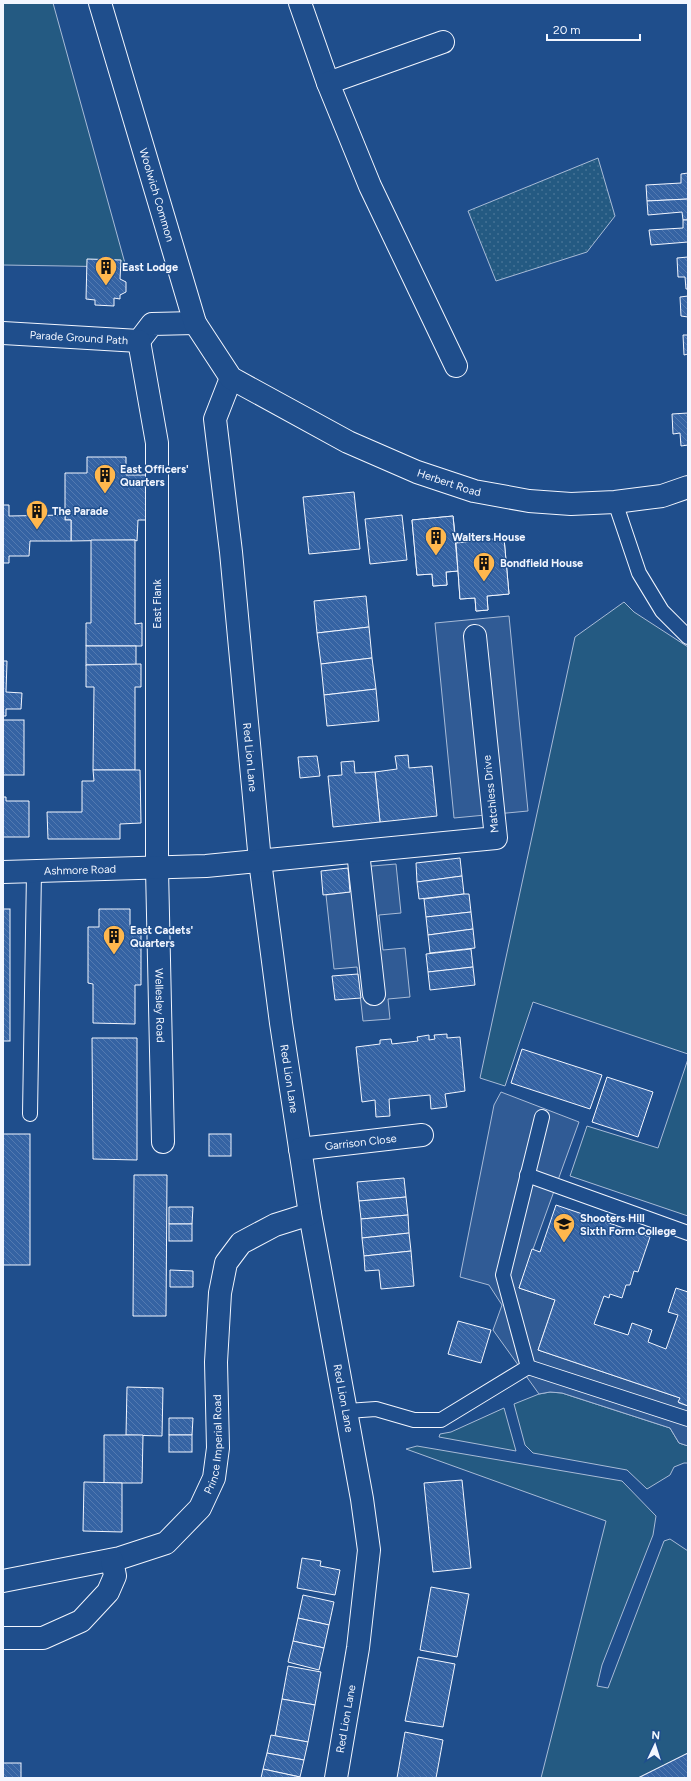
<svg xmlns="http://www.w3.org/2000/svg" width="691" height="1781" font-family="Figtree,sans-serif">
  <defs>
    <pattern id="park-dots" width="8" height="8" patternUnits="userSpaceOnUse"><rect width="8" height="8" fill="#245a82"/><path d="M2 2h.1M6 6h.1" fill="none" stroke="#447295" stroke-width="1.8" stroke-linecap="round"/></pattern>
    <pattern id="building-back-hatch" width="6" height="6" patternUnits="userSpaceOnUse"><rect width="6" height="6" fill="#3563a3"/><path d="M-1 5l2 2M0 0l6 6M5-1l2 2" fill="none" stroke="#537ab1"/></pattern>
  </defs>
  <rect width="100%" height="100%" fill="#1f4e8c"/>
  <g fill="#245a82" stroke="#a8bbd7">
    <polygon points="3,3 53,3 126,267 3,265"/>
    <polygon points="624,602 634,612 688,647 688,1054 533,1002 505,1086 480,1078 575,637"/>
    <polygon points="688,1059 688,1216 570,1176 587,1126 658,1148"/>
    <polygon points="550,1392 562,1393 670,1428 679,1443 688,1446 688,1463 684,1463 674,1467 670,1475 647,1489 627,1470 533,1453 525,1445 514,1404 539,1394"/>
    <polygon points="504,1408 516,1451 439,1437 440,1434 451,1432"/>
    <polygon points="417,1446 622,1481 656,1516 653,1535 602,1665 597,1686 608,1688 664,1541 670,1539 688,1551 688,1753 638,1778 541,1778 606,1521 406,1449"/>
  </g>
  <polygon fill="url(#park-dots)" stroke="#a8bbd7" points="598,158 615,216 587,252 496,281 468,211"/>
  <g fill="#305b95" stroke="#a8bbd7">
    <polygon points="509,616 528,811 454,818 435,623"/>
    <polygon points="396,864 401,913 379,915 383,950 405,948 410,997 388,999 390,1019 363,1021 357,967 334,969 326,895 350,892 348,868"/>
    <polygon points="501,1092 579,1122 519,1288 555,1300 538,1350 680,1398 679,1403 688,1406 688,1446 679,1443 670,1428 562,1393 550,1392 539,1394 493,1330 502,1305 489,1285 460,1277 494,1105"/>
  </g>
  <g fill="url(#building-back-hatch)" stroke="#f2f6ff">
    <polygon points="688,173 688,199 647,201 646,185 681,183 681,174"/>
    <polygon points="688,199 688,220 683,220 682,212 648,215 647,201"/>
    <polygon points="683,220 688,220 688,242 651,245 649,230 683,228"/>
    <polygon points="688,257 688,289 686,289 685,277 678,277 677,258"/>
    <polygon points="87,259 121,260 120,279 126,282 126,292 120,295 120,299 114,298 114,306 95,305 95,300 86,299"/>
    <polygon points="688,296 688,317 681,316 680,297"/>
    <polygon points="683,335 688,335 688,354 684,355"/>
    <polygon points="688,413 688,445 681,446 680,433 673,434 672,414"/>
    <polygon points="87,457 126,457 126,475 146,475 146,520 138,520 137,541 135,540 71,541 71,520 65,520 65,473 87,473"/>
    <polygon points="354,492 360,549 309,554 303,497"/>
    <polygon points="3,505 9,505 9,516 65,515 65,520 71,520 71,541 30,541 29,556 9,556 9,563 3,563"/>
    <polygon points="402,515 407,560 370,564 365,519"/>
    <polygon points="453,516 456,543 504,538 509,594 487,596 488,610 476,611 475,598 460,599 458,571 446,572 447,585 433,586 432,574 417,575 412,520"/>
    <polygon points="453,516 458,571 446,572 447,585 433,586 432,574 417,575 412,520"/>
    <polygon points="504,538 509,594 487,596 488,610 476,611 475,598 460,599 456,543"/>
    <polygon points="91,540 135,540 135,624 142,623 142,646 86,646 86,623 91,623"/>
    <polygon points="366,596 369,627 317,633 314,601"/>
    <polygon points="369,627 372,658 321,664 317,633"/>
    <rect x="86" y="646" width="50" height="19"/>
    <polygon points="372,658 376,689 324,695 321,664"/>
    <polygon points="3,661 7,661 6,692 22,693 21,709 6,709 6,716 3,716"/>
    <polygon points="141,664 141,687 135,687 135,770 93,770 94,687 86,687 86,665"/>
    <polygon points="376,689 379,721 327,726 324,695"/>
    <rect x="3" y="720" width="21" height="55"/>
    <polygon points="408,755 409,768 432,766 437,816 380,822 375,772 397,769 395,756"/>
    <polygon points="317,756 320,776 300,778 298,757"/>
    <polygon points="354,761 355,773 375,772 380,822 333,827 328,776 342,775 341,762"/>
    <polygon points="93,770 140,770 141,823 120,824 120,839 48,839 47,812 82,812 82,781 94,781"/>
    <polygon points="3,797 6,797 6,801 29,801 29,837 3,837"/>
    <polygon points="460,858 462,876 417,882 416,863"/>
    <polygon points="348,868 350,892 323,895 321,871"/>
    <polygon points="462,876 464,894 419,899 417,882"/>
    <polygon points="464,894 469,894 471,912 426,917 424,899"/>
    <rect x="3" y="909" width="7" height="132"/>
    <polygon points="99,909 130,909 130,929 141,929 141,985 135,985 135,1024 93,1023 93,984 88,983 88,927 99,927"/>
    <polygon points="471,912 473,929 428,935 426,917"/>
    <polygon points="473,929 475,948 430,953 428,935"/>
    <polygon points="471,949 473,967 428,972 426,954"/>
    <polygon points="473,967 475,985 430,990 428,972"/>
    <polygon points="358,974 361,998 335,1000 332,976"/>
    <polygon points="447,1034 447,1038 460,1037 465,1091 445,1094 447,1107 431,1109 430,1095 389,1099 390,1116 376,1117 375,1100 362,1102 356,1047 380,1044 380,1040 391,1039 392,1044 418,1041 417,1037 429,1035 429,1040 435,1039 434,1035"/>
    <polygon points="92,1038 137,1038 137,1160 93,1159"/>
    <polygon points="522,1049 602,1075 590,1109 511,1083"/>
    <polygon points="607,1077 653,1092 638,1137 592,1122"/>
    <rect x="3" y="1134" width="27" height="131"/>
    <rect x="209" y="1134" width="22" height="22"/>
    <polygon points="134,1175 167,1175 166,1316 133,1316"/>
    <polygon points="404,1178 406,1197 359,1201 357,1182"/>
    <polygon points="406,1197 408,1215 361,1219 359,1201"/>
    <polygon points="556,1205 650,1237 638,1272 634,1271 630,1285 626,1285 622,1298 610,1294 609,1298 604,1296 594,1324 628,1335 632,1323 652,1330 648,1342 666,1349 678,1315 668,1312 676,1288 688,1292 688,1406 678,1402 680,1398 538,1350 555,1300 519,1288 532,1249 540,1252"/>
    <polygon points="169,1207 193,1207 192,1224 169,1224"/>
    <polygon points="408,1215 409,1233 362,1238 361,1219"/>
    <rect x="169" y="1224" width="23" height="17"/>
    <polygon points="409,1233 411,1251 364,1256 362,1238"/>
    <polygon points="411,1251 414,1286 381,1289 379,1270 365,1271 364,1256"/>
    <polygon points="170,1270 193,1271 193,1287 170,1287"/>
    <polygon points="458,1321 491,1330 481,1363 448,1354"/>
    <polygon points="127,1387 163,1388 162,1436 126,1435"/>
    <polygon points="169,1418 193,1418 192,1435 169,1435"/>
    <polygon points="104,1435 143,1435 142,1483 104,1483"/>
    <rect x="169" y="1435" width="23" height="17"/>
    <polygon points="462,1480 471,1568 433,1572 424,1483"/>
    <polygon points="84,1482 122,1483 122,1532 83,1531"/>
    <polygon points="302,1558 321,1561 320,1566 340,1570 335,1595 297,1588"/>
    <polygon points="431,1587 469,1594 457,1657 420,1650"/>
    <polygon points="303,1595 334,1602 329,1625 298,1618"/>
    <polygon points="298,1618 329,1625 324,1648 293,1641"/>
    <polygon points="293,1641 324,1648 319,1670 288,1662"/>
    <polygon points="418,1657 455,1664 443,1727 405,1721"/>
    <polygon points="288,1666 321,1672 315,1705 282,1699"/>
    <polygon points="282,1699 315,1705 308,1742 275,1736"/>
    <polygon points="405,1732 443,1740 436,1778 397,1778"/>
    <polygon points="271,1735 308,1742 304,1760 267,1753"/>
    <polygon points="267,1753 304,1760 300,1777 263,1769"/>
    <polygon points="688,1753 688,1778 638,1778"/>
    <rect x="3" y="1763" width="18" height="15"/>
    <polygon points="263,1769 300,1777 300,1778 261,1778"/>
  </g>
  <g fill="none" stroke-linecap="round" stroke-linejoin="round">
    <g stroke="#f2f6ff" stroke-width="16">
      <g id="lane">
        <polyline points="615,502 639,573 662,611 688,637"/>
        <polyline points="30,1114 34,872"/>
        <polyline points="527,1175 688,1233"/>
        <polyline points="528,1367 688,1419"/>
        <polyline points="347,1411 376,1409 414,1420 441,1420 528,1367 503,1275 542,1117"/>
      </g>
    </g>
    <g stroke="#f2f6ff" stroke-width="24">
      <g id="street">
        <polyline points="300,3 328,83"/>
        <polyline points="443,42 328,83 370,186 456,366"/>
        <path id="s1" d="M3,333L139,341L152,324L195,323"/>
        <path id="s2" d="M139,341L157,443V869L163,1142"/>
        <path id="s3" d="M231,378L215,419L231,552L260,861L281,1023L310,1214L362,1499L369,1550L358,1648L336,1778"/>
        <polyline points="358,852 374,994"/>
        <path id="s4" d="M3,872L206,866L496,838L475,636"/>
        <path id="s5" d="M300,1149L422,1135"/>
        <path id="s6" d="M3,1581L120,1558L166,1543L200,1508L214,1478L218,1448L216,1362L220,1293L226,1263L241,1243L275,1225L310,1214"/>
        <polyline points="3,1638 43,1638 81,1621 108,1592 115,1576 112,1560"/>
      </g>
    </g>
    <g stroke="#f2f6ff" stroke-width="24">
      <g id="secondary">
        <path id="s7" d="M100,3L195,323L231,378L348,442L417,472L474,491L529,501L571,504L615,502L662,496L688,487"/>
      </g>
    </g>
    <use href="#lane" stroke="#1f4e8c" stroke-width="14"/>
    <use href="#street" stroke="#1f4e8c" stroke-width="22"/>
    <use href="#secondary" stroke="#1f4e8c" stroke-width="22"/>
  </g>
  <defs>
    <g id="building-pin" transform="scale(1.15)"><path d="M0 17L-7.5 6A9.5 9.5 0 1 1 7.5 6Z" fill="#ffb74d" stroke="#1f4e8c"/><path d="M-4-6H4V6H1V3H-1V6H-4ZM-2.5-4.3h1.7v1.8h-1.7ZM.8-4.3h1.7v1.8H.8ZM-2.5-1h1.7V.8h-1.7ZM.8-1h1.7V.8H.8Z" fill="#111"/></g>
    <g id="university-pin" transform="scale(1.15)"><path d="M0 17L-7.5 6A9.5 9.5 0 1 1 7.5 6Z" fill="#ffb74d" stroke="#1f4e8c"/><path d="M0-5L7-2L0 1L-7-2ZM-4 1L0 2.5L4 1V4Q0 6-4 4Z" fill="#111"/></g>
  </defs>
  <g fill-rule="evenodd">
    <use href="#building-pin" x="106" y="267"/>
    <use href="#building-pin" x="105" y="475"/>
    <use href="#building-pin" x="37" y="511"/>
    <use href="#building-pin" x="436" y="537"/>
    <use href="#building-pin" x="484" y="563"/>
    <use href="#building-pin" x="114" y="936"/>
    <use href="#university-pin" x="564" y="1224"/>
  </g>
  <g text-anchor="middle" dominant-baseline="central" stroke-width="3" stroke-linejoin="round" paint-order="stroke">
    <g font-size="11" fill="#f2f6ff" stroke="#1f4e8c">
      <text stroke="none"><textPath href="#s7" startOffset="200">Woolwich Common</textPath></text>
      <text stroke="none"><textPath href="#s1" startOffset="76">Parade Ground Path</textPath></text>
      <text stroke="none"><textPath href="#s7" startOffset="642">Herbert Road</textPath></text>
      <text transform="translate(157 604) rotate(-90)">East Flank</text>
      <text stroke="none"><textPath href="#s3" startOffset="384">Red Lion Lane</textPath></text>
      <text transform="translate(491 794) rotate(-96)">Matchless Drive</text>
      <text stroke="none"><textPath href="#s4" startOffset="77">Ashmore Road</textPath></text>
      <text stroke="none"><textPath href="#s2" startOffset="666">Wellesley Road</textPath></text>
      <text stroke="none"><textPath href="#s3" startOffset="708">Red Lion Lane</textPath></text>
      <text stroke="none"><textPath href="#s5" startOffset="61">Garrison Close</textPath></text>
      <text stroke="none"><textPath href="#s3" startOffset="1032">Red Lion Lane</textPath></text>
      <text stroke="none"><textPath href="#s6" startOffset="283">Prince Imperial Road</textPath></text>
      <text transform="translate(346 1719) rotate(-80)">Red Lion Lane</text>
    </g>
    <g font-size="11" font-weight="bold" fill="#f2f6ff" stroke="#1f4e8c" text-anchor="start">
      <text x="122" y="267">East Lodge</text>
      <text x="120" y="469">East Officers'<tspan x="120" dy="13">Quarters</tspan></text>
      <text x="52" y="511">The Parade</text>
      <text x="452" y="537">Walters House</text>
      <text x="500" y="563">Bondfield House</text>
      <text x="130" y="930">East Cadets'<tspan x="130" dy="13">Quarters</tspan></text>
      <text x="580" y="1218">Shooters Hill<tspan x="580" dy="13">Sixth Form College</tspan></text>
    </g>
  </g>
  <rect width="691" height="1781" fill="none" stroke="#f2f6ff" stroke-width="8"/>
  <g transform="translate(655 1745) rotate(4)" stroke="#1f4e8c" stroke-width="3" paint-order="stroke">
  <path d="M0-3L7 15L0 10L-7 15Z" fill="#f2f6ff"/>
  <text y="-6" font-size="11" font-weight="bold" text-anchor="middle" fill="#f2f6ff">N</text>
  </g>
  <path d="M547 34v6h93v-6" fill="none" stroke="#f2f6ff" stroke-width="2"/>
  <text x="553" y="34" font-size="12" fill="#f2f6ff" stroke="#1f4e8c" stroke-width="3" paint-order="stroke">20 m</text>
</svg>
